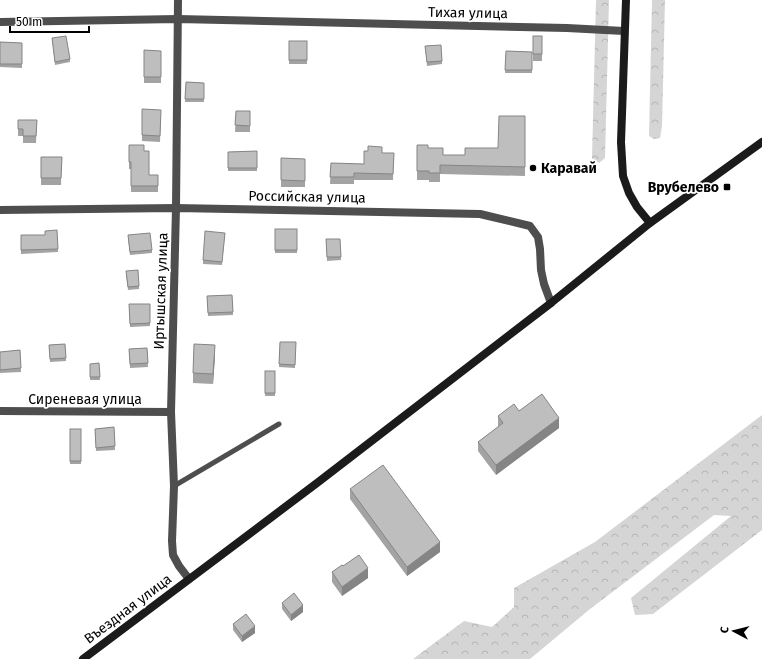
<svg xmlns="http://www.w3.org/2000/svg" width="762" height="659" font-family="'Fira Sans',sans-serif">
  <defs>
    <pattern id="forest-crowns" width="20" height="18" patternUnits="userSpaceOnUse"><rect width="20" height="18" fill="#d5d5d5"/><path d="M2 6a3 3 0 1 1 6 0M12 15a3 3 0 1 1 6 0" fill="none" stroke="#b5b5b5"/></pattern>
  </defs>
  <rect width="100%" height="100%" fill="#fff"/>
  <g fill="url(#forest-crowns)">
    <polygon points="596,0 609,0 605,158 599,163 592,158"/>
    <polygon points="652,0 665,0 662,126 660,138 654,139 649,136"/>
    <polygon points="762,415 762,530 653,614 635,615 631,598 731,516 714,515 590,609 530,659 413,659 464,621 492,627 514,607 514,588 595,542"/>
  </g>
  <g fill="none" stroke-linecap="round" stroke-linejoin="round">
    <polyline stroke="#4e4e4e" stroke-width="5" points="174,486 279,424"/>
    <g stroke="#4e4e4e" stroke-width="8">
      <polyline points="178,0 176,208 171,412 174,486 172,541 173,555 179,566 189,579"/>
      <polyline points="0,22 178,19 567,28 624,31"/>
      <polyline points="0,210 176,208 480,214 530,226 538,237 540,249 541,270 544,284 551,303"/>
      <polyline points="0,411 171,412"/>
    </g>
    <g stroke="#1b1b1b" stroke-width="8">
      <polyline points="626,0 621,142 623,176 629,193 637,207 650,223"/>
      <polyline points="83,659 317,483 551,303 650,223 762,142"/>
    </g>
  </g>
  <g fill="#a3a3a3">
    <rect x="533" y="36" width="9" height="25"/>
    <polygon points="52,38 70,59 70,62 55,65"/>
    <rect x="289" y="41" width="18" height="23"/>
    <polygon points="0,42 22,43 22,68 0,67"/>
    <polygon points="425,46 442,61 442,64 427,66"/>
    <polygon points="161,51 161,83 144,83 144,77"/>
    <polygon points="506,51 532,52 532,73 505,73"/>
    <polygon points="186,82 204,83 204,102 185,102"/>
    <polygon points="142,109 161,116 160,142 142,141"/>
    <polygon points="236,111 250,111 250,132 235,132"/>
    <polygon points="525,116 525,176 440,174 440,182 429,182 429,180 417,180 417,145 443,155 465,155 498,148"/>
    <polygon points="18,120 37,120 36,143 23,143 23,136 18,136"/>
    <polygon points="129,145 144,151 149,175 158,175 158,192 131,192 131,169 129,169"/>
    <polygon points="257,151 257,171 228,171 228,152"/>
    <polygon points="382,153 394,153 393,180 354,180 354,184 330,184 331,163 364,164"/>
    <polygon points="41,157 62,157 61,185 41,185"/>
    <polygon points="281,158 305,159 305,187 281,187"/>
    <rect x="275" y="229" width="22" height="24"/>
    <polygon points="57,230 58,252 21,254 21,235 45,235"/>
    <polygon points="225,233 222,265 203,264 203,260"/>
    <polygon points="128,238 152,250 152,253 130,255"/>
    <polygon points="326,239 340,239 341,260 327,261"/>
    <polygon points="126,274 139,286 139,289 128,290"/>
    <polygon points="232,295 233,315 208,316 207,296"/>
    <polygon points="129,304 150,304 150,326 130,327"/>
    <polygon points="280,342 296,342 295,368 279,367"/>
    <polygon points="65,344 66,361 50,362 49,345"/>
    <polygon points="147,348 148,367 130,368 129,349"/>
    <polygon points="20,350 21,372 0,373 0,352"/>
    <polygon points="215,355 213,384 193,383 193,373"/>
    <polygon points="99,363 100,380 90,380 90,364"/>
    <rect x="265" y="371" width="10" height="25"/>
    <polygon points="519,411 559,428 496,475 478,451 478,442 498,427 498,416"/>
    <polygon points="114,427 115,450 96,451 95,429"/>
    <rect x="70" y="429" width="11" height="35"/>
    <polygon points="350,489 440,552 407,576 350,499"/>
    <polygon points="343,566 368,578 342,596 332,582 332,572"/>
    <polygon points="282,603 303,612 291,621 282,609"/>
    <polygon points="233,624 255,633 242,642 233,630"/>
  </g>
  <g fill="#858585">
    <polygon points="215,345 215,355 213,384 213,374"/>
    <polygon points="559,418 559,428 496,475 496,465"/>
    <polygon points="440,542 440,552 407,576 407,567"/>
    <polygon points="368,568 368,578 342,596 342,587"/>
    <polygon points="303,605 303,612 291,621 291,615"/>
    <polygon points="255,626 255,633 242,642 242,636"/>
  </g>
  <g fill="#bebebe" stroke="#858585">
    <polygon points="66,36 70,59 55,62 52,38"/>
    <rect x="533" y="36" width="9" height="18"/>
    <rect x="289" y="41" width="18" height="19"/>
    <polygon points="0,42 22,43 22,64 0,64"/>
    <polygon points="441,45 442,61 427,62 425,46"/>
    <polygon points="144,50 161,51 161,77 144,77"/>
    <polygon points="506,51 532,52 532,70 505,70"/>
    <polygon points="186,82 204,83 204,99 185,99"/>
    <polygon points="142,109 161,110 160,136 142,135"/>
    <polygon points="236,111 250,111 250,126 235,125"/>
    <polygon points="499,116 525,116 525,167 440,165 440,173 429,173 429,171 417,171 417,145 428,145 428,148 443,148 443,155 465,155 465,148 498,148"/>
    <polygon points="18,120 37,120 36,136 23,136 23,129 18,129"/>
    <polygon points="129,145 144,145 144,151 149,151 149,175 158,175 158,186 131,186 131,162 129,162"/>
    <polygon points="368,146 382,147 382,153 394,153 393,174 354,173 354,177 330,177 331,163 364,164 364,151 368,151"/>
    <polygon points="257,151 257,168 228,168 228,152"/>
    <polygon points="41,157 62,157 61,178 41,178"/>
    <polygon points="281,158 305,159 305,181 281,180"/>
    <rect x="275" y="229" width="22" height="21"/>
    <polygon points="57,230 58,249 21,250 21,235 45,235 45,231"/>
    <polygon points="205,231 225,233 222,262 203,260"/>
    <polygon points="150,233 152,250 130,252 128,235"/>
    <polygon points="326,239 340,239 341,257 327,257"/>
    <polygon points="138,270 139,286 128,287 126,271"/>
    <polygon points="232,295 233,312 208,313 207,296"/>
    <polygon points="129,304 150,304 150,323 130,324"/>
    <polygon points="280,342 296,342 295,365 279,364"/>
    <polygon points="65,344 66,358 50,359 49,345"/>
    <polygon points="194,344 215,345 213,374 193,373"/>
    <polygon points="147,348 148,363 130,364 129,349"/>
    <polygon points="20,350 21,368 0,370 0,352"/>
    <polygon points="99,363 100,377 90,377 90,364"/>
    <rect x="265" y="371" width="10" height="22"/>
    <polygon points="542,394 559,418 496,465 478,442 503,423 498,416 514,404 519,411"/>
    <polygon points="114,427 115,446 96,448 95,429"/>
    <rect x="70" y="429" width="11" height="32"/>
    <polygon points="383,465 440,542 407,567 350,489"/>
    <polygon points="359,555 368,568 342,587 332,572 342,565 343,566"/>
    <polygon points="294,593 303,605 291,615 282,603"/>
    <polygon points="246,614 255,626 242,636 233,624"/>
  </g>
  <g fill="#000" stroke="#fff" stroke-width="1.5">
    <circle cx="533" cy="168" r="4"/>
    <rect x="723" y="183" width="8" height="8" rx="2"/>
  </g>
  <g text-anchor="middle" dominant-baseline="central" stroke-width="3.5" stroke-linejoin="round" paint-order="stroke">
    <g font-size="14" fill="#000" stroke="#fff">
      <text transform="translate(468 13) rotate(1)">Тихая улица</text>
      <text transform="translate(307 197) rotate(1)">Российская улица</text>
      <text transform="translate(161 291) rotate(-88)">Иртышская улица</text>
      <text x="85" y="399">Сиреневая улица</text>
      <text transform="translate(128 609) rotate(-37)">Въездная улица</text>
    </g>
    <g font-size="14" font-weight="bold" fill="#000" stroke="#fff" text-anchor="start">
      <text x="541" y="168">Каравай</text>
      <text x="719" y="187" text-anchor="end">Врубелево</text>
    </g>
  </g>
  <g transform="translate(734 631) rotate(277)" stroke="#ffffff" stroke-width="3" paint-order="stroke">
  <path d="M0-3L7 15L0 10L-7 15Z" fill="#000000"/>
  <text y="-6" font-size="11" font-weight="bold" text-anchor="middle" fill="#000000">С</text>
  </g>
  <path d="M10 26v6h79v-6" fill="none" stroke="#000000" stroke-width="2"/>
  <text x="16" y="26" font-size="12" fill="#000000" stroke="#ffffff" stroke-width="3" paint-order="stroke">50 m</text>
</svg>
